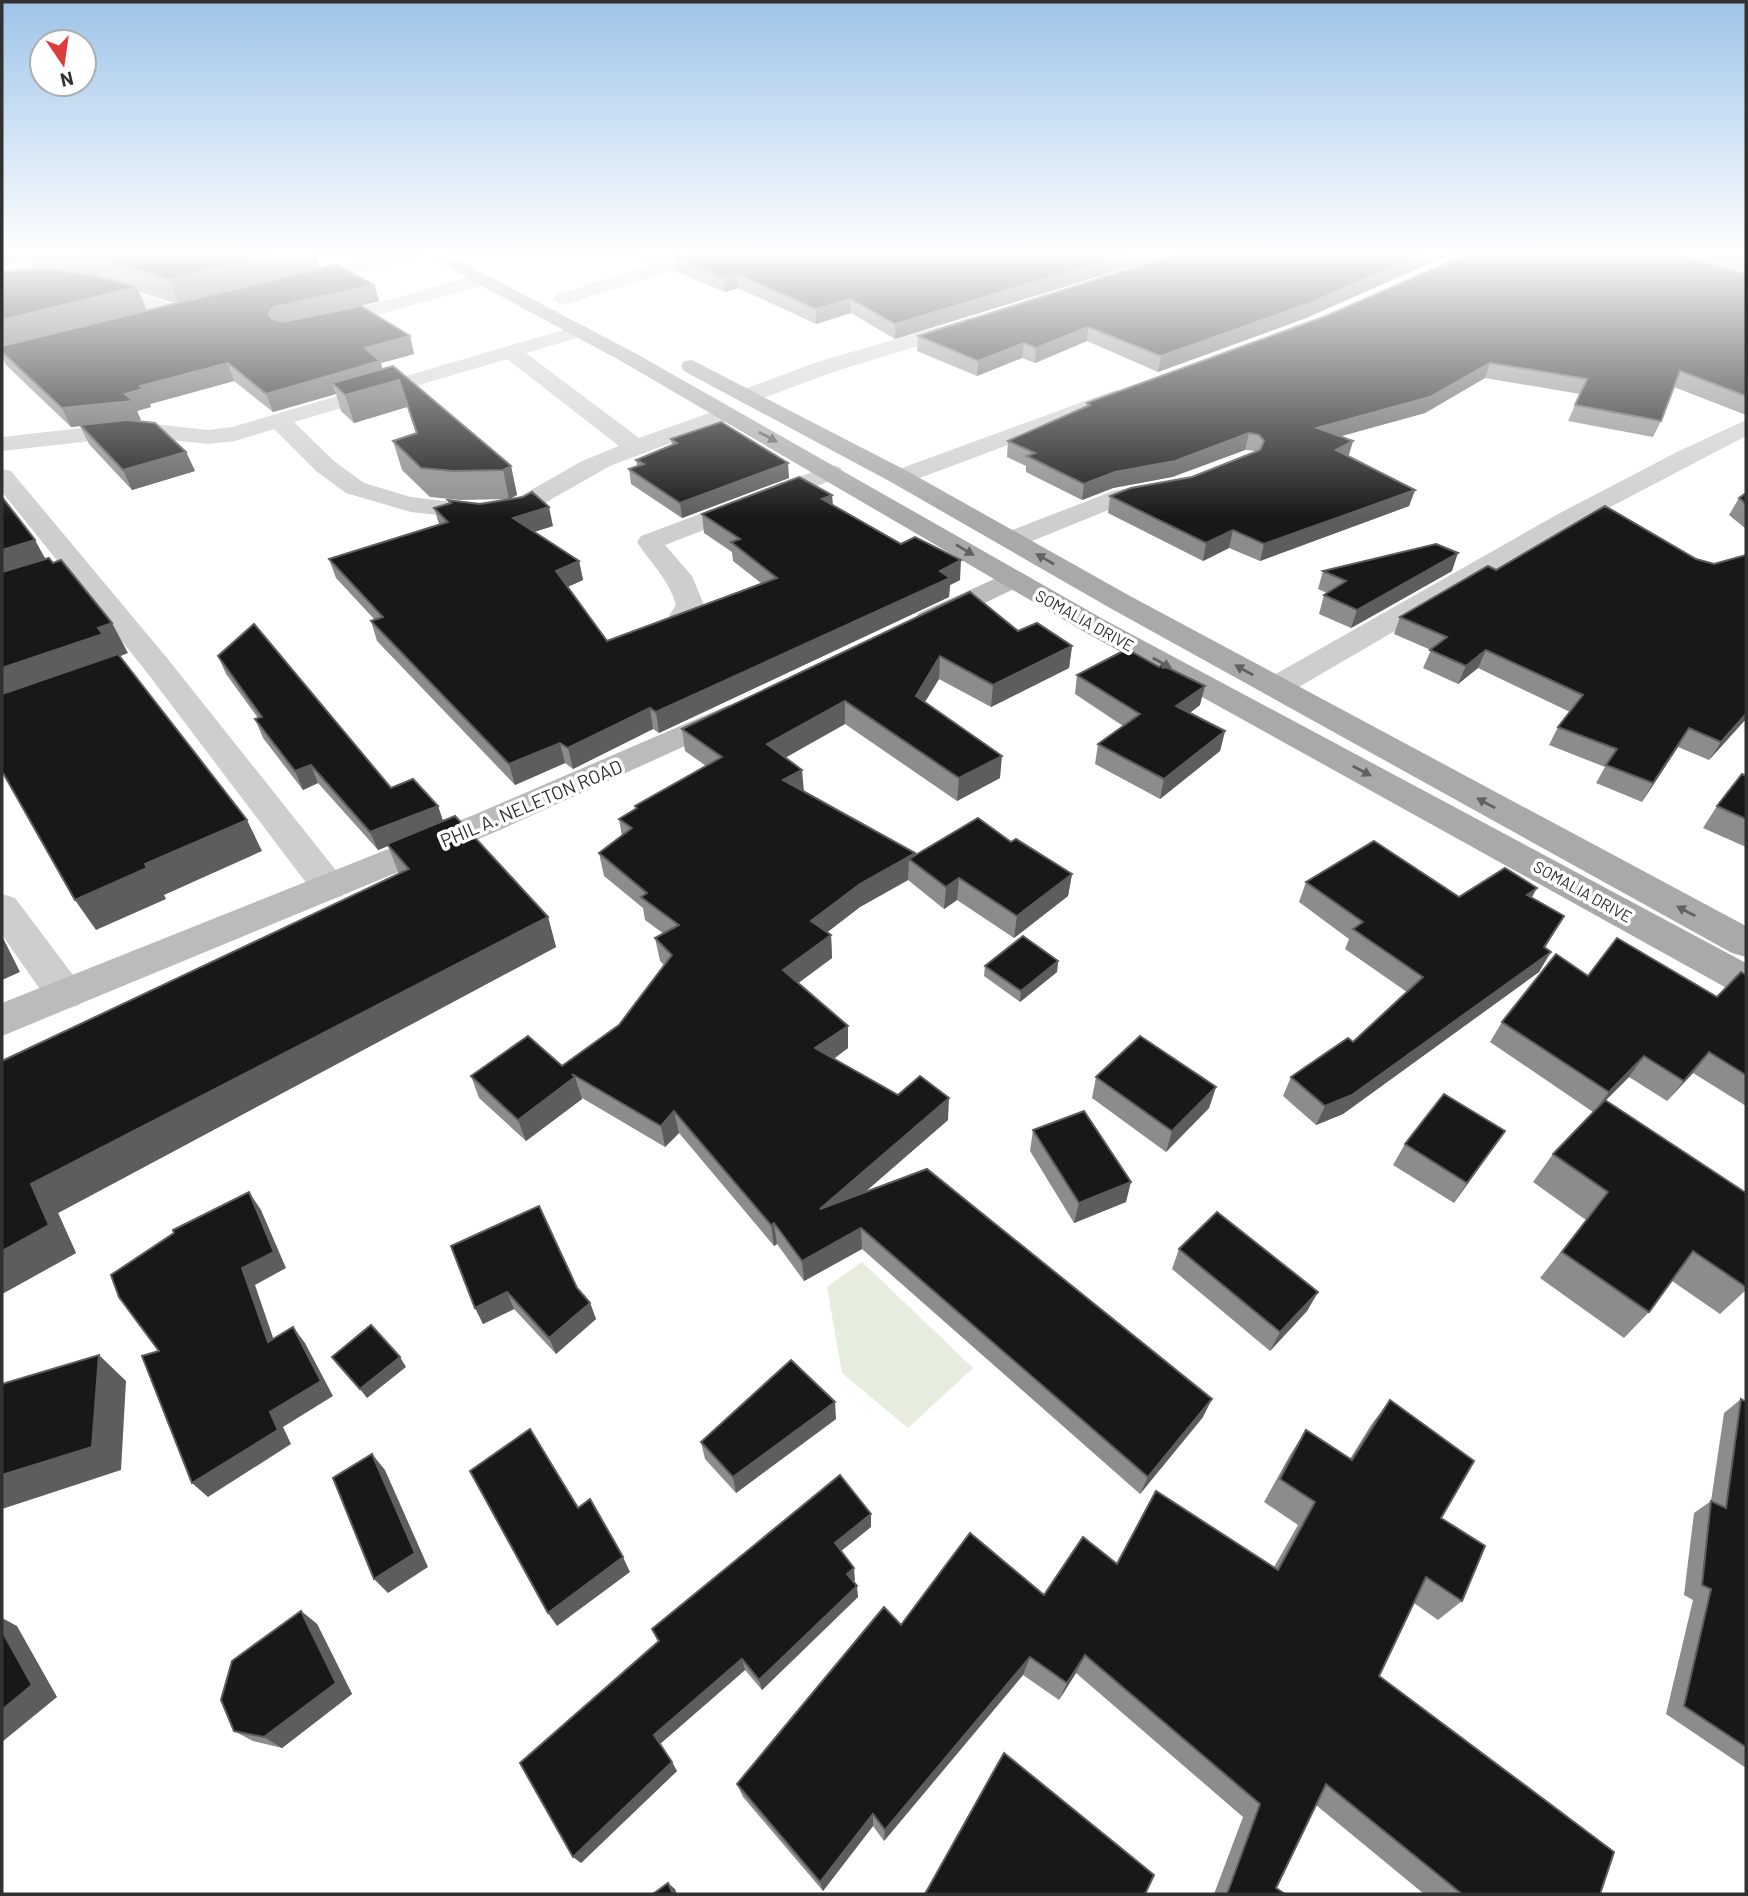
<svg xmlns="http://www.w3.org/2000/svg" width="1748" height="1896" font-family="Barlow,sans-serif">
  <rect width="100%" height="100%" fill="#fff"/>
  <polygon fill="#e6eddf" points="862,1262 973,1368 908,1428 842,1373 827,1287"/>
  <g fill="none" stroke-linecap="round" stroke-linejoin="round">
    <g fill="#cecece" fill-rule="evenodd">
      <polygon points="397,252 429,252 426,256 296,288 287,282 289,278"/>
      <polygon points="693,252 721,252 718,256 570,303 563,305 553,299 556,295"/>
      <polygon points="482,274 491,280 489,284 322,330 315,328 312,324 315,320"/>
      <path d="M35,276C86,276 135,292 183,308L186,312L183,316L176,318C109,301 74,282 2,293V281Z"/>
      <polygon points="969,318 976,320 979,324 976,328 833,372 758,400 742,400 739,395 742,390 817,362"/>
      <path d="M580,325L587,327L590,331L587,335L526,353L639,438L726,407L734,409L737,414L734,419L610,466L527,513L484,520L411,512L346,493L316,471L274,429L235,441L208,444L136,436L2,451V437L136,422L208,430L232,427ZM507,359L619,446L582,461L510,502L460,503L411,497L364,483L334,461L294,422Z"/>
      <polygon points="1115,390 1123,392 1126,397 1123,402 909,482 900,484 891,482 888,477 891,472"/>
      <polygon points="1746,420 1746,436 1576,525 1287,694 1276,696 1265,694 1261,687 1265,680 1558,514 1677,452"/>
      <path d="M831,465L840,467L843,472L840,477L665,545L692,576L704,605L693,622L683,625L673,622L669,616L676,605C669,579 651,564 637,542L641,536Z"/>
      <polygon points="2,469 11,471 167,658 342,878 347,887 342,896 329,900 316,896 145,670 2,492"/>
      <polygon points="1161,482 1170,484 1173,489 1170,494 1128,502 1020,546 1011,548 1002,546 998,540 1002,534 1113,491"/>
      <polygon points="2,894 15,898 79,983 85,994 79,1005 65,1009 51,1005 2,935"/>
    </g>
    <g fill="#bbb" fill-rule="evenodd">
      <polygon points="1012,571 1022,573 1026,579 1022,585 939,625 929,628 919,625 915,619 919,613"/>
      <polygon points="729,705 740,707 745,714 740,721 500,830 2,1036 2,1003 476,814"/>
    </g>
    <g fill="#a9a9a9" fill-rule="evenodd">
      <polygon points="419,252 442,252 635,353 1103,619 1746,963 1746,996 1732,991 1083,631 621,361"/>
      <polygon points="692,360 909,472 1130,596 1746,926 1746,957 1732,953 1110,608 891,482 684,371 681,366 684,361"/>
    </g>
  </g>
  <g fill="#8c8c8c" fill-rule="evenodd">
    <path d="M2,252H315L320,268L374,285L379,301L361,306L410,336L414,354L381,363L382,369L511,466L517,495L510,499L553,526L534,532L579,561L583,580L568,587L607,641L761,583L733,561L732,552L704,533L702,514L832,495L833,505L960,580L950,585L949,597L659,733L653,729L573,769L565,763L515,785L377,641L371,621L375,620L336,578L329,559L439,524L434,508L449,504L448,500L480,504L506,499L460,500L430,497L402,470L393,441L416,433L407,407L354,423L341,411L336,394L273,412L234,381L150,404L151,407L137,411L141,420H135L186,452L195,471L132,490L89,444L80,426L71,427L6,365L2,357V271L34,270L28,258L2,267V268ZM139,292L175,303L147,310Z"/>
    <polygon points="631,252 684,252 653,262"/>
    <polygon points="694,252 1177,252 895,339 851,313 816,324 738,288 725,292 677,272 675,258"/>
    <polygon points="1182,252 1455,252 1306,318 1158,372 1087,341 1035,363 1022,358 977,376 917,351 918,336"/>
    <polygon points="1680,252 1746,252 1746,272"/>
    <polygon points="1746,274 1746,415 1674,387 1661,421 1653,437 1568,421 1580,394 1485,378 1425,413 1340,436 1353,441 1348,456 1415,490 1409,506 1260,561 1229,548 1203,561 1108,513 1110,496 1192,477 1256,451 1245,450 1172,477 1113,488 1082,500 1026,472 1026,466 1007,457 1008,441 1087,406 1087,403 1326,316"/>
    <polygon points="671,439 789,478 682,518 631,484 629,469 637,466 636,460 672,446"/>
    <polygon points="1746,493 1746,529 1729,515 1739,498"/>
    <polygon points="1746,555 1746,719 1709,760 1678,747 1642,802 1596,783 1605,767 1549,745 1558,727 1570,712 1478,668 1458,684 1423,668 1431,650 1394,634 1400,617 1496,570 1696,559 1714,564"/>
    <polygon points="1323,571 1452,571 1351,628 1319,614 1324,595 1327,593 1318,589"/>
    <polygon points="1018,631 1072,646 1069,668 991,707 939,679 925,702 1000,778 957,801 845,724 786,757 804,792 915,855 1011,842 1072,874 1068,896 1014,938 957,900 944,909 908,880 860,907 827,932 831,935 832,958 798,983 848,1048 834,1059 898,1095 948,1120 864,1193 1203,1417 1140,1494 862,1249 804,1281 777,1244 774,1246 679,1133 665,1147 582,1098 582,1099 526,1141 479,1098 471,1076 562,1066 619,1025 664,965 660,961 655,938 664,934 645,920 643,908 604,876 599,853 622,836 619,819 636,808 635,806 706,766 685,751 682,729"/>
    <polygon points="218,656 391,788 438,806 443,821 548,917 556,947 58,1213 76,1253 2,1294 2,1061 399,874 388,846 378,850 318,783 303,790 263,738 255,719 258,718 226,674"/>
    <polygon points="1077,675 1200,705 1190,713 1225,731 1220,751 1160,799 1095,764 1098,744 1123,726 1075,694"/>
    <polygon points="1746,776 1746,847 1703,828 1717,806"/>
    <polygon points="1306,882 1459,897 1532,897 1564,916 1545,948 1539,972 1343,1114 1316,1125 1283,1096 1291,1077 1353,1042 1407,992 1345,949 1349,939 1299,902"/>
    <polygon points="1058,961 1057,972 1020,1002 984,976 985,966"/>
    <polygon points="1746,975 1746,1106 1693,1073 1667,1101 1629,1077 1605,1101 1746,1193 1746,1290 1720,1314 1672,1281 1649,1312 1624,1338 1540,1278 1586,1220 1533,1182 1553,1154 1593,1112 1490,1042 1502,1022 1588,976 1717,997"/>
    <polygon points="1096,1077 1216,1087 1209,1108 1166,1152 1092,1098"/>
    <polygon points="1033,1130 1126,1202 1074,1223 1030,1151"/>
    <polygon points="1505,1131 1454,1203 1393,1165 1405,1144"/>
    <polygon points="451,1246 577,1288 590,1303 596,1319 556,1354 514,1309 483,1324"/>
    <polygon points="1179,1249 1318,1292 1307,1311 1270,1351 1172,1269"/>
    <polygon points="1741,1399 1746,1402 1746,1768 1666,1714 1693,1600 1684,1595 1694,1513 1711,1501 1724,1413"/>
    <polygon points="1390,1400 1441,1518 1462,1601 1438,1620 1414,1603 1379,1676 1600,1894 1424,1894 1316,1805 1276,1888 1285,1894 1214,1894 1243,1817 1076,1673 1059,1700 1023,1675 884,1841 873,1826 823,1891 743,1797 737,1784 901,1625 1044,1595 1117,1564 1274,1567 1298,1525 1264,1502 1290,1455 1306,1430 1350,1459 1371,1425"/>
    <polygon points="836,1419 736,1493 705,1459 701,1442"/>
    <polygon points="871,1527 841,1551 855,1580 854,1581 858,1597 762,1690 745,1670 660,1744 677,1771 581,1863 658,1642 652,1629"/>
    <polygon points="301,1611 317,1624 352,1694 282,1748 253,1741 234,1731"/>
  </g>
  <g fill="#5d5d5d">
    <polygon points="2,252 26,252 28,258 2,267 2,268"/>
    <polygon points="281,252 315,252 320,269 179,304 169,279"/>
    <polygon points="652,252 684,252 653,262"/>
    <polygon points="1134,252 1177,252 895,339 895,324"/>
    <polygon points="1428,252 1455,252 1306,318 1158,372 1161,356"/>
    <polygon points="737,274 738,288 725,292 724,278"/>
    <polygon points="374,285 379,301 279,324 274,331 268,314 274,307"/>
    <polygon points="137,287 147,312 2,348 2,320"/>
    <polygon points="850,299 851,313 816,324 816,309"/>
    <polygon points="1088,327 1087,341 1035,363 1036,348"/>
    <polygon points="410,336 414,354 381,363 385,379 332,383 336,394 273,412 266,394 365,348"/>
    <polygon points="1024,343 1022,358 977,376 978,361"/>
    <polygon points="228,363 234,381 150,404 151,407 137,411 141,420 71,427 62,408 125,394 140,386"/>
    <polygon points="1490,363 1485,378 1425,413 1313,444 1317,428"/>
    <polygon points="399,380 407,407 354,423 345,395"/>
    <polygon points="1249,433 1245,450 1172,477 1113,488 1082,500 1084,484 1115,472"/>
    <polygon points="1353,441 1348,458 1336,450"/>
    <polygon points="186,452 195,471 132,490 123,470"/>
    <polygon points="788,463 789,478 682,518 680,503"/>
    <polygon points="511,466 517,495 509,499 503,470"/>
    <polygon points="1415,490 1409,506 1260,561 1264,544"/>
    <polygon points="832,495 833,514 822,499"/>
    <polygon points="549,507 553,526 518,537 513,518"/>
    <polygon points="1233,530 1229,548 1203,561 1206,543"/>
    <polygon points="35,540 51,569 2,584 2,550"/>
    <polygon points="1458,553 1452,571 1351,628 1357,610"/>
    <polygon points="961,560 960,580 950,585 949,597 659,733 656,712"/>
    <polygon points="579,561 583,580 560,590 556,571"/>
    <polygon points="112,623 128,653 2,705 2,668"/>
    <polygon points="1072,646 1069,668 991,707 993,685"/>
    <polygon points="1486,650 1478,668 1458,684 1466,666"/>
    <polygon points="940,656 939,679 915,718 916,696"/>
    <polygon points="1205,686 1200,705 1172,726 1176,706"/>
    <polygon points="845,701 845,724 769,767 767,744"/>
    <polygon points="650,708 653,729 573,769 568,748"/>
    <polygon points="1746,714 1746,719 1709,760 1721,742"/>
    <polygon points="1689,728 1678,747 1642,802 1653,783"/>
    <polygon points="1225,731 1220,751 1160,799 1164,779"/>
    <polygon points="560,743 565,763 515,785 509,764"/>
    <polygon points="1002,756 1000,778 957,801 959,778"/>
    <polygon points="311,765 318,783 303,790 295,771"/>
    <polygon points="802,770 804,792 783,780"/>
    <polygon points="438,806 444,824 387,844 388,846 378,850 370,832"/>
    <polygon points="247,820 262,851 164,895 166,899 96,930 75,900 145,864"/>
    <polygon points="915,853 915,863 909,859 908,880 860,907 812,944 811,921 860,884"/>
    <polygon points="1072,874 1068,896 1014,938 1017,916"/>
    <polygon points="959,878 957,900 944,909 946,887"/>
    <polygon points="1537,888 1526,908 1527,895"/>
    <polygon points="1564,916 1534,965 1551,952 1539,972 1343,1114 1316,1125 1325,1106 1544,947"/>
    <polygon points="548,917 556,947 58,1213 76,1253 2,1294 2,1251 31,1184"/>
    <polygon points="831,935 832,958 785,993 783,970"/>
    <polygon points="2,936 20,972 2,980"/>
    <polygon points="1058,961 1057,972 1020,1002 1021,991"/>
    <polygon points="848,1026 848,1048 816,1071 815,1048"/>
    <polygon points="1709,1052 1693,1073 1667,1101 1684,1081"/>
    <polygon points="1644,1056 1629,1077 1594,1112 1609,1092"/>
    <polygon points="575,1077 582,1099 526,1141 518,1120"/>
    <polygon points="1216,1087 1209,1108 1166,1152 1172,1131"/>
    <polygon points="949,1098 948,1120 821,1230 820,1209"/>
    <polygon points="674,1111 679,1133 665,1147 661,1126"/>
    <polygon points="1505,1131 1491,1151 1454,1203 1467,1183"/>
    <polygon points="1131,1182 1126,1202 1074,1223 1079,1203"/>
    <polygon points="249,1192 261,1210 286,1268 255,1285 280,1358 268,1342 242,1268"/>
    <polygon points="774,1223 777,1244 774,1246 771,1225"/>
    <polygon points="861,1228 862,1249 804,1281 802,1261"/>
    <polygon points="507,1292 514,1309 483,1324 475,1308"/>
    <polygon points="1318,1292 1307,1311 1270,1351 1280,1332"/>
    <polygon points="590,1303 596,1319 556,1354 549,1338"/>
    <polygon points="293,1327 305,1343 333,1396 283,1427 291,1444 208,1497 192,1483 270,1412"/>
    <polygon points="99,1355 126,1381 121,1470 2,1509 2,1475"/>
    <polygon points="400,1357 406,1367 367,1398 360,1389"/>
    <polygon points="1212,1399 1203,1417 1140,1494 1148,1477"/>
    <polygon points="835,1402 836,1419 736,1493 733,1477"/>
    <polygon points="372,1454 385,1470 428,1567 388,1593 374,1579"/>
    <polygon points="871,1514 871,1527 836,1555 835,1543"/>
    <polygon points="623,1557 630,1572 557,1626 548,1613"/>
    <polygon points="854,1568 855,1580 848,1586 847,1574"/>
    <polygon points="857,1586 858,1597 762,1690 759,1680"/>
    <polygon points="301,1611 317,1624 352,1694 282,1748 264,1737"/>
    <polygon points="2,1618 17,1626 57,1697 2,1742"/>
    <polygon points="1085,1655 1076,1673 1059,1700 1067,1683"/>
    <polygon points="1030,1657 1023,1675 884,1841 885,1830"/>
    <polygon points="742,1659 745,1670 660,1744 654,1735"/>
    <polygon points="672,1762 677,1771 581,1863 573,1857"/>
    <polygon points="873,1814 873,1826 823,1891 820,1882"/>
    <polygon points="668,1883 675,1889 677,1894 673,1894"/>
  </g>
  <g fill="#181818" stroke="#5d5d5d" stroke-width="2">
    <polygon points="65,252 281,252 169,279 106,260"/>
    <polygon points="694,252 1134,252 895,324 850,299 816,309 737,274 724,278 675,258"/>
    <polygon points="1182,252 1428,252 1310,303 1161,356 1088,327 1036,348 1024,343 978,361 918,336"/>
    <polygon points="1472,252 1674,252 1746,274 1746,396 1680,371 1661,421 1575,405 1587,379 1490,363 1430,397 1317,428 1353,441 1336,450 1415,490 1264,544 1233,530 1206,543 1110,496 1131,488 1192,477 1260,450 1264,441 1259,435 1249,433 1175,461 1115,472 1084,484 1027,456 1035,453 1008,441 1090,405 1087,403 1326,316"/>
    <polygon points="1732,252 1746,252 1746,256"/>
    <polygon points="336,264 374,285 274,307 268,314 272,319 282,322 361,306 410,336 365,348 380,361 266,394 228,363 140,386 143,389 125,394 133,401 62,408 2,352 2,346"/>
    <polygon points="50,269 89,274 137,287 2,320 2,271"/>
    <polygon points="393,366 511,466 503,470 453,471 421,468 393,441 417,433 399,380 345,395 332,383"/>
    <polygon points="127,420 155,423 186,452 123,470 80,425"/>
    <polygon points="721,422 788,463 680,503 629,469 644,464 636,460 677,443 671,439"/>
    <polygon points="799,477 832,495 822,499 901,544 915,537 961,560 940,571 950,578 656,712 650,708 568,748 560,743 509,764 371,621 383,617 329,559 448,522 434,508 451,503 448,500 480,504 523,497 532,492 549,507 513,518 579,561 556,571 607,641 777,578 731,542 740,539 702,514"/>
    <polygon points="1746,493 1746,504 1739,498"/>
    <polygon points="2,497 35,540 2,550"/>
    <polygon points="1605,506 1696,559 1714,564 1746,555 1746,714 1721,742 1689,728 1653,783 1606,765 1617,749 1558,727 1583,695 1486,650 1466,666 1430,650 1447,637 1400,617 1488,566 1496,570"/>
    <polygon points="1436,544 1458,553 1357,610 1324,595 1346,581 1323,571"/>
    <polygon points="49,558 53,563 61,560 112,623 98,628 103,634 2,668 2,572"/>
    <polygon points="970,592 1018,631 1037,623 1072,646 993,685 940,656 916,696 1002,756 959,778 845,701 767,744 802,770 783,780 915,853 860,884 811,921 831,935 783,970 848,1026 815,1048 898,1095 920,1076 949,1098 820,1209 927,1169 1212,1399 1148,1477 861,1228 802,1261 774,1223 771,1225 674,1111 661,1126 572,1074 575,1077 518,1120 471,1076 528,1036 562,1066 619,1025 672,955 655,938 679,925 641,897 647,893 599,853 632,828 619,819 637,808 635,806 722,757 682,729"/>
    <polygon points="254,624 391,788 413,779 438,806 370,832 311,765 295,771 255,719 262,717 218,656"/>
    <polygon points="1127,649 1159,667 1162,665 1205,686 1176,706 1225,731 1164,779 1098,744 1140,714 1077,675"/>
    <polygon points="118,654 247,820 145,864 147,868 75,900 2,771 2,694"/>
    <polygon points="1742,774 1746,776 1746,819 1717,806"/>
    <polygon points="455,816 548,917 31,1184 49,1225 2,1251 2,1061 409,869 387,844"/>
    <polygon points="978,818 1011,842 1016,839 1072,874 1017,916 959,878 946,887 909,859"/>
    <polygon points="1374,841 1459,897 1505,868 1537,888 1527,895 1564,916 1544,947 1551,952 1352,1095 1325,1106 1291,1077 1348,1038 1353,1042 1423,977 1353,929 1363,922 1306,882"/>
    <polygon points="1023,936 1058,961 1021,991 985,966"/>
    <polygon points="1617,938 1717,997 1741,972 1746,975 1746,1075 1709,1052 1684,1081 1644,1056 1609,1092 1502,1022 1556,954 1588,976"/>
    <polygon points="1140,1036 1216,1087 1172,1131 1096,1077"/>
    <polygon points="1444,1094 1505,1131 1467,1183 1405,1144"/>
    <polygon points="1605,1100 1746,1193 1746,1287 1693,1251 1649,1312 1562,1252 1608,1192 1553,1154"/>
    <polygon points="1084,1111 1131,1182 1079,1203 1033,1130"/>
    <polygon points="249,1192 274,1252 242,1268 268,1342 293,1327 321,1381 270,1412 278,1430 192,1483 142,1356 159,1351 119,1297 111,1275 174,1233 173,1230"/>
    <polygon points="539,1206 577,1288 590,1303 549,1338 507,1292 475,1308 451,1246"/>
    <polygon points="1217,1212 1318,1292 1280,1332 1179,1249"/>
    <polygon points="371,1325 400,1357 360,1389 332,1357"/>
    <polygon points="99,1355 92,1447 2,1475 2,1384"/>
    <polygon points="791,1360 835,1402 733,1477 701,1442"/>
    <polygon points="1741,1399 1746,1402 1746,1747 1684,1706 1711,1589 1702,1585 1711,1501 1726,1508"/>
    <polygon points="1390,1400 1474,1461 1441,1518 1485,1546 1462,1601 1426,1577 1379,1676 1614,1852 1600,1894 1462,1894 1326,1784 1276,1888 1285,1894 1227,1894 1260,1804 1085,1655 1067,1683 1030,1657 885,1830 873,1814 820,1882 737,1784 884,1607 901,1625 970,1533 1044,1595 1083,1537 1117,1564 1156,1491 1278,1570 1315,1502 1280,1479 1306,1430 1352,1460"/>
    <polygon points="530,1429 578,1508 590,1499 623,1557 548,1613 470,1471"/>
    <polygon points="372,1454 415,1553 374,1579 333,1478"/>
    <polygon points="840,1475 871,1514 835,1543 854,1568 847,1574 857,1586 759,1680 742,1659 654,1735 672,1762 573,1857 520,1763 659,1641 652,1629"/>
    <polygon points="301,1611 336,1683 264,1737 234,1731 221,1700 232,1661"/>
    <polygon points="2,1631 32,1685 2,1710"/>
    <polygon points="1004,1753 1154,1875 1145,1894 925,1894"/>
    <polygon points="668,1883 673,1894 653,1894"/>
  </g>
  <defs><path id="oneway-solid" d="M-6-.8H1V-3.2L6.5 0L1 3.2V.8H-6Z" transform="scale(1.75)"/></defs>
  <g fill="#616161">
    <use href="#oneway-solid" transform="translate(768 437) rotate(29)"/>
    <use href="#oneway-solid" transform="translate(965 550) rotate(31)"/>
    <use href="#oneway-solid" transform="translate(1045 559) rotate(-150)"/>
    <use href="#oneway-solid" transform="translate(1162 663) rotate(28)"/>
    <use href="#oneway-solid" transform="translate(1244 670) rotate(-151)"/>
    <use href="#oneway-solid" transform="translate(1362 771) rotate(28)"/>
    <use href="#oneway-solid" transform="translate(1486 803) rotate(-151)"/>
    <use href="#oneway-solid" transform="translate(1686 911) rotate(-152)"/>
  </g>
  <linearGradient id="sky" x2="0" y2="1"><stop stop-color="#9dc4e9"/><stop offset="0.49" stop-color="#fff"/><stop offset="1" stop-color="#fff" stop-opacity="0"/></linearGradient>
  <rect width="1748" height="518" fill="url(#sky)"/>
  <g text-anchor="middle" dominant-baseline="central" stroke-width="7" stroke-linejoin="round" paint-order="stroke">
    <g font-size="16" fill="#313131" stroke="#fff">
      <text transform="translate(1085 620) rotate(29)">SOMALIA DRIVE</text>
      <text transform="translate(1583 891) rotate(29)">SOMALIA DRIVE</text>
    </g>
    <g font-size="19" fill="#313131" stroke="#fff">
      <text transform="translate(531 803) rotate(-23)">PHIL A. NELETON ROAD</text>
    </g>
  </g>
  <rect width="1748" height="1896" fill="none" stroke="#313131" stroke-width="7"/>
  <g transform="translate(63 63) rotate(167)"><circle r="33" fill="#ffffff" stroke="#adadad" stroke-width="2"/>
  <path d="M0-5L12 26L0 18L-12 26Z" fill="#de3d3d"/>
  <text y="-10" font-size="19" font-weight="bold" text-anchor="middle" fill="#313131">N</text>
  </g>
</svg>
